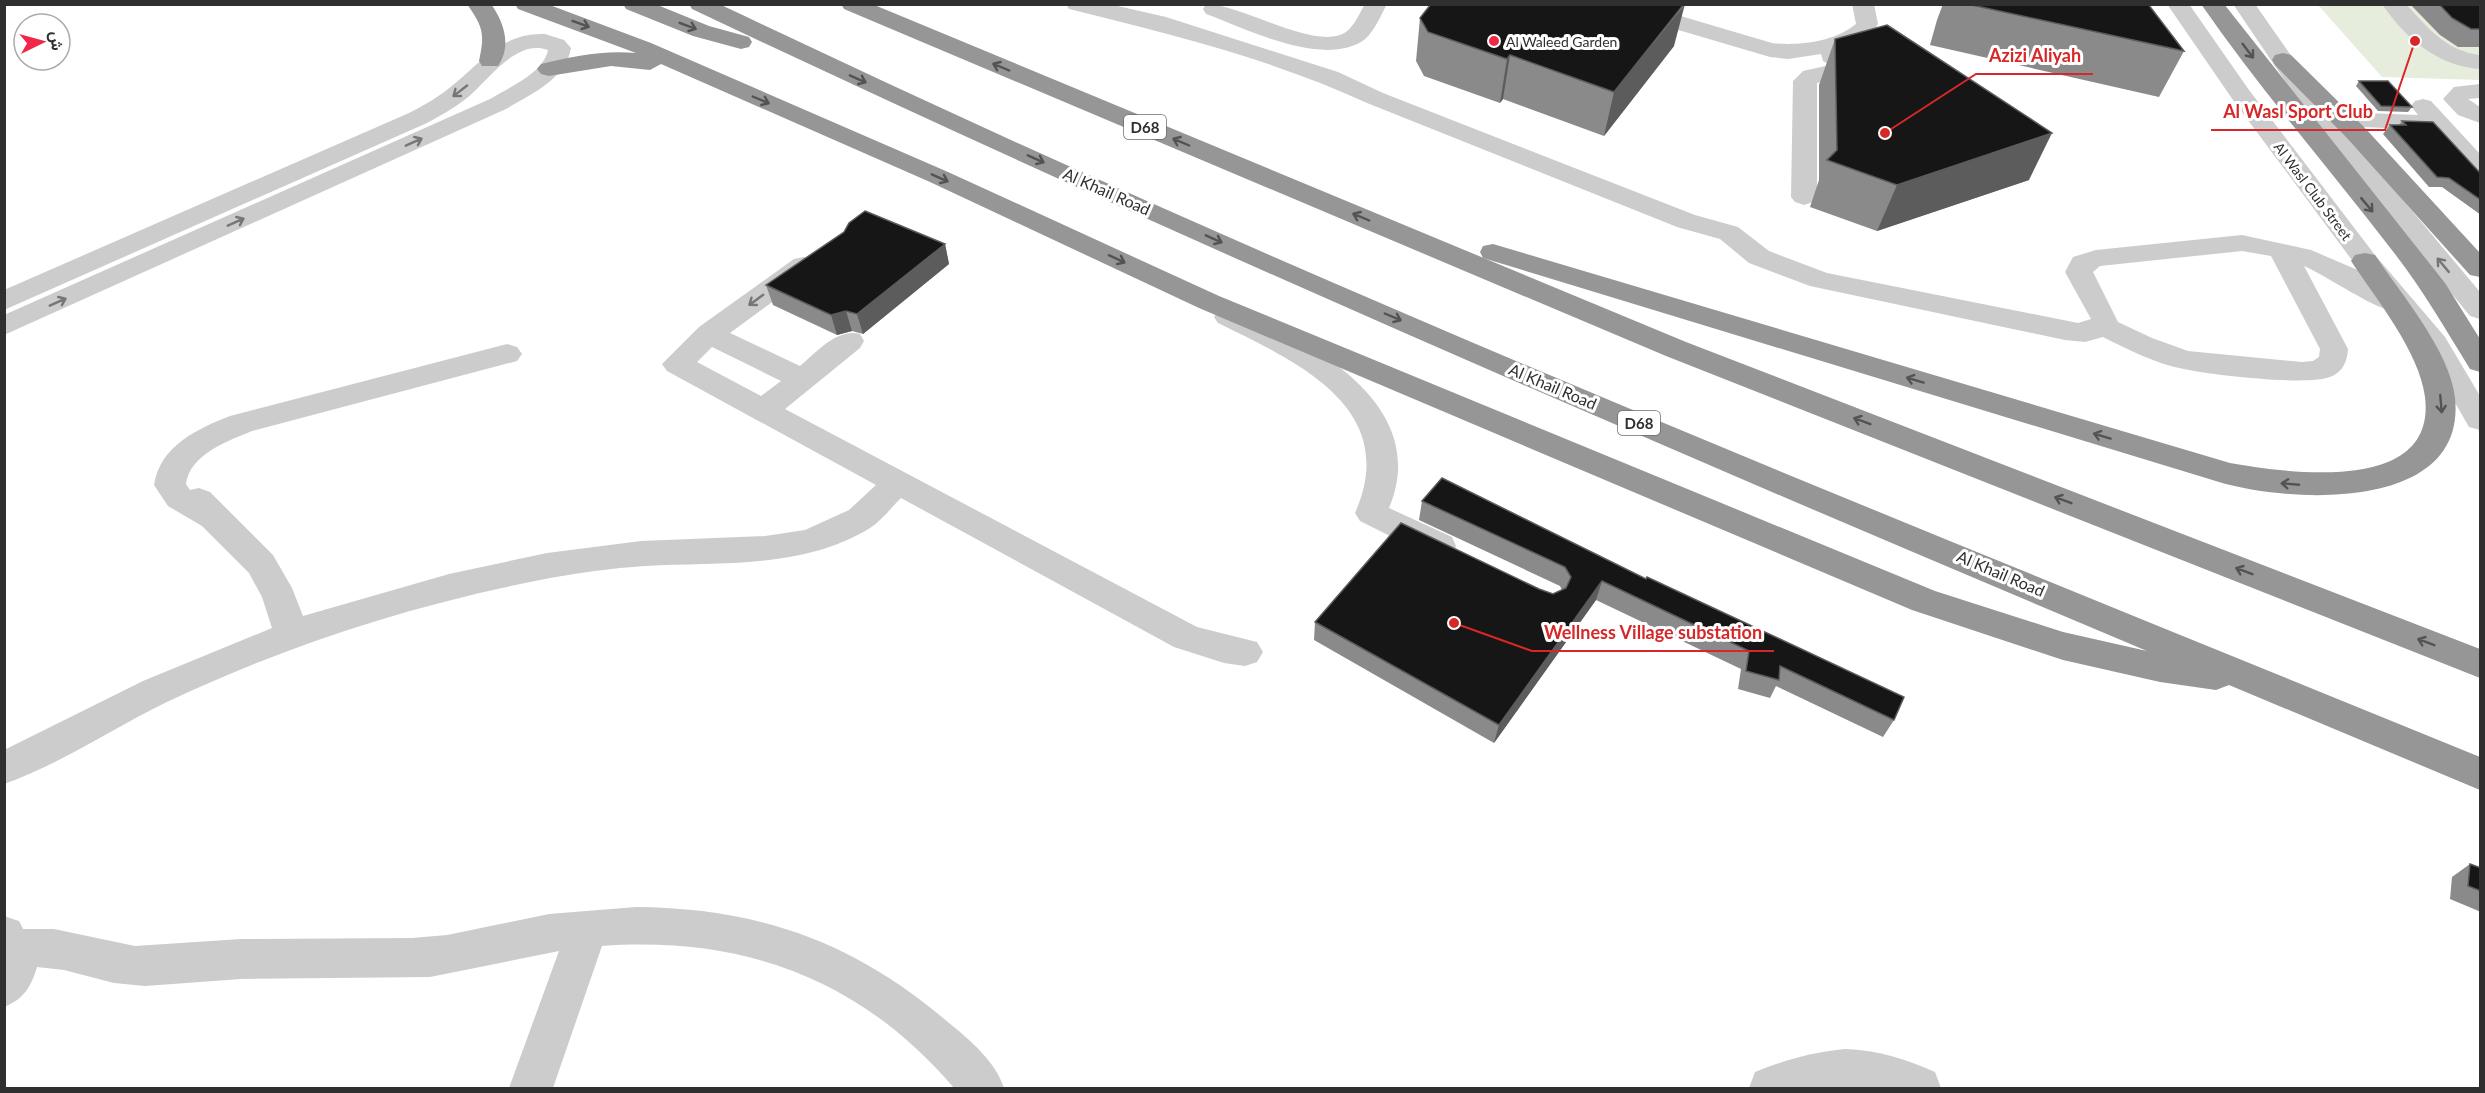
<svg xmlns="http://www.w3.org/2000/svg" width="2485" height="1093" font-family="Lato,Vazirmatn,sans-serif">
  <rect width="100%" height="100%" fill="#fff"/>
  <polygon fill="#e7eddc" points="2318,5 2480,5 2480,80 2382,77"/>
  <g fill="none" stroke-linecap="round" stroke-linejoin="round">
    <g fill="#ccc" fill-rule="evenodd">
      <path d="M1066,4H1109L1166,17L1338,72L1383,93L1695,215L1738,227L1769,251L1827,273L2078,323L2091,319L2065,272L2073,257L2096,250L2242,235L2311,250L2360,271L2233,100L2167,4H2189L2249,90L2375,255L2445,337L2480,396V430L2469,427L2424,349L2394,311C2378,311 2325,275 2304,266L2348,349C2347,362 2343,372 2330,377C2308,386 2210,375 2184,369C2156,364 2129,350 2103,337L2085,342L2065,340L1810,286L1749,263L1720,239L1677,227L1367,103C1272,59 1170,34 1069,9ZM2242,251L2271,256L2320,349L2319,357L2313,361L2302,362L2188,351L2152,338L2118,322L2093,272L2100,266Z"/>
      <path d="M1206,4C1242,4 1316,52 1346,32C1355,25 1359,14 1365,4H1387C1380,17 1373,35 1361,42C1319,66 1247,29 1206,14L1203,9Z"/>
      <path d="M1604,4H1640L1772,43C1799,46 1834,42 1856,24L1852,4H1874L1878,24L1871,35L1861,41L1835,50L1854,61L1858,69L1854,74L1817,83V197L1813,202L1804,205L1795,202L1791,197L1793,81L1803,71L1830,65L1823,61L1821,54L1788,59L1770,57L1607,9Z"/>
      <polygon points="2233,4 2255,4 2332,114 2341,112 2418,115 2411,106 2415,101 2423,99 2431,101 2480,154 2480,177 2471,174 2431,130 2341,126 2480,292 2480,319 2470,316 2319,131"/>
      <path d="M2382,4H2406C2428,28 2446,51 2480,55V69C2438,66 2406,39 2382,4Z"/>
      <path d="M545,34L564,40L571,48C566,79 531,94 506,109L4,335V315L490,99C509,87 543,74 548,50C516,38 488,81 467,98C454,108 440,116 427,123L4,310V290L409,113C425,105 440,96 453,85C482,61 504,32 545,34Z"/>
      <polygon points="2480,84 2480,98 2468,99 2480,107 2480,123 2458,115 2443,99 2454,87"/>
      <path d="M804,257L814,259L818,265L814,271L730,333L800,366C817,352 837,328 860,334L864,341L860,348L785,409L1197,627L1257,642L1263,652L1257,662L1245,666L1224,663L1174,647L901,498C891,508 881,521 870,528C804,569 719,562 645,566C612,568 578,573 545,579C415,604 287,645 167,702C113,728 61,764 4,784V750L143,681L272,628L262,597L249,573L202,526L168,506L154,485C160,446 197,429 230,416L507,344L517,347L522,354L517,361L252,431C228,441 190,454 186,484L190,490L199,488L210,492L273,555L292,588L303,616L449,574L547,553L641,541L765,536L805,530L849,510L876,485L667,371L662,364L699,327L794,259ZM712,347L781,381L761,396L697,362Z"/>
      <path d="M1228,308C1244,312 1259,321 1274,328C1343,361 1426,420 1389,508L1452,537L1456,546L1452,555L1440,558L1428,555L1360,521L1355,513C1402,407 1295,361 1218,323L1214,317L1218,311Z"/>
      <path d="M636,907C759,908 855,942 949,1023C970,1040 996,1062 1004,1088H954C861,979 744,936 602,946L553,1088H509L559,951L430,977L241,979L145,986L114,983L64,970L37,967C31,987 24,999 4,1007V916L19,921L23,929H54L135,946L241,939L412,938L447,935L549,914Z"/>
      <path d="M1845,1049C1878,1050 1905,1059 1935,1072L1941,1088H1749L1755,1072C1785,1060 1813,1052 1845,1049Z"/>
    </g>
    <g fill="#969696" fill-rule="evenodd">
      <path d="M467,4H491C504,22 512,46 498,66H482L479,61C485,33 483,27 467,4Z"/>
      <path d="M515,4H547L651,43L948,172L1219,296L1935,591L2063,632L2147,651C1658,445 1171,236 692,9L689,4H719C861,71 1004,138 1147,201C1587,397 2035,575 2480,757V790L2229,685L2216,690L2160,682L2063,660L1912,610L1199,308L930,182L661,64L650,70L611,66L549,76L541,74L537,69L541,64C573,56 604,50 636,53L518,9Z"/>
      <polygon points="623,4 655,4 709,26 749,37 752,42 749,47 741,49 693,36 626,9"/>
      <polygon points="841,4 872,4 1686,342 2480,649 2480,678 1666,356 844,9"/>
      <path d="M2201,4H2224L2445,283L2480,339V372L2470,369C2446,330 2423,290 2395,254C2331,170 2261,91 2201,4Z"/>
      <polygon points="2283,53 2291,55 2365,128 2480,253 2480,277 2470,275 2347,138 2275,65 2272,60 2275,55"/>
      <path d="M1493,244L2230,463C2288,473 2437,495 2425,397C2419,351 2376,299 2351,261L2355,255L2365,253L2375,255C2401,294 2450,351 2455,398C2467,513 2289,503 2219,482L1483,258L1480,252L1483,246Z"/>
    </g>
  </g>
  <g fill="#8a8a8a">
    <polygon points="1943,4 2148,4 2184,51 2159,97 1930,45 1937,20"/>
    <polygon points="2410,4 2481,4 2481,47 2458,47 2440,35"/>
    <polygon points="1420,18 1674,46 1604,136 1503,99 1500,103 1424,76 1416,61"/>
    <polygon points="1835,39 2029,180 1877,231 1810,207 1819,180 1819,85"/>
    <polygon points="2359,81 2412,107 2408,112 2378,111 2356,86"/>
    <polygon points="2402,121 2481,174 2481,215 2442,187 2429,187 2383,134 2390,125 2399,125"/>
    <polygon points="945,244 949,264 863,334 852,331 837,335 773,305 766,285"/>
    <polygon points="1442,478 1894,720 1883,737 1776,686 1770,698 1738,689 1741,669 1596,600 1494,743 1314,640 1315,622 1553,594 1562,590 1560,586 1419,520 1422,501"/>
    <polygon points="2470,864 2481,868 2481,912 2450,899 2452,877"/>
  </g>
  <g fill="#5c5c5c">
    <polygon points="1685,4 1674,46 1604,136 1614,92"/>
    <polygon points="1510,55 1503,99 1500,103 1507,59"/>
    <polygon points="2052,133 2029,180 1877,231 1897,185"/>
    <polygon points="945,244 949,264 863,334 857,314"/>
    <polygon points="846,311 852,331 837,335 831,315"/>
    <polygon points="1602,581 1596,600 1494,743 1499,725"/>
  </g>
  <g fill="#161616" stroke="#5c5c5c" stroke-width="1.5">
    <polygon points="1431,4 1684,4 1614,92 1510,55 1507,59 1428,32 1420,18"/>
    <polygon points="1967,4 2148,4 2184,51"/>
    <polygon points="2439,4 2481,4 2481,29 2471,29 2452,18"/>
    <polygon points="1887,25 2052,133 1897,185 1827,160 1837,150 1835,39"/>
    <polygon points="2359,81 2388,81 2412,107 2381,106"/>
    <polygon points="2402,121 2433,122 2481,174 2481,200 2449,178 2437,177 2390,125 2406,125"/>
    <polygon points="865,211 945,244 857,314 846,311 831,315 766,285 844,232 849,223"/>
    <polygon points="1442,478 1646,579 1647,577 1904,697 1894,720 1780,666 1779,680 1746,671 1749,651 1602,581 1499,725 1315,622 1401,523 1539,589 1553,594 1566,588 1571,577 1565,567 1422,501"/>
    <polygon points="2470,864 2481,868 2481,891 2468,886"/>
  </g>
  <defs><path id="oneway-shaft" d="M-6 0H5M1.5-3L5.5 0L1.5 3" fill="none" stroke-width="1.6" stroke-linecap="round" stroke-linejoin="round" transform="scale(1.5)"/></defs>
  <g stroke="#535353">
    <use href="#oneway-shaft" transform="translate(581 24) rotate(20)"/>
    <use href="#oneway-shaft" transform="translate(688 26) rotate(21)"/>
    <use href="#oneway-shaft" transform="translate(2248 51) rotate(53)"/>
    <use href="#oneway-shaft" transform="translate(1001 67) rotate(-157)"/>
    <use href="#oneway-shaft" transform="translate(858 79) rotate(24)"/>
    <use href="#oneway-shaft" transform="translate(761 100) rotate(23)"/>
    <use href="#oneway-shaft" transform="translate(1181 142) rotate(-157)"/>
    <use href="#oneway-shaft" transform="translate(1036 159) rotate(24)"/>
    <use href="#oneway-shaft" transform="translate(940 178) rotate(24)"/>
    <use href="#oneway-shaft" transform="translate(2367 205) rotate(50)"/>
    <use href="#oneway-shaft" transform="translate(1361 217) rotate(-157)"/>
    <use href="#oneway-shaft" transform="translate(1214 239) rotate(24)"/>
    <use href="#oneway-shaft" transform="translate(1117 259) rotate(25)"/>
    <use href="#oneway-shaft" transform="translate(1393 317) rotate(23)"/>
    <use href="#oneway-shaft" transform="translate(1915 380) rotate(-163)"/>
    <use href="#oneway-shaft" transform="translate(2441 404) rotate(85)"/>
    <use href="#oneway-shaft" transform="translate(1862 421) rotate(-159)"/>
    <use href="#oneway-shaft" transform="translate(2102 436) rotate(-163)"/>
    <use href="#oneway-shaft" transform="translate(2290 484) rotate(-175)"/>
    <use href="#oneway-shaft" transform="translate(2063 500) rotate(-159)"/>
    <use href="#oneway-shaft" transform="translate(2244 571) rotate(-159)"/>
    <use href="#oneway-shaft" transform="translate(2426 642) rotate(-159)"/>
  </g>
  <g stroke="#767676">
    <use href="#oneway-shaft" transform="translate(460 91) rotate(142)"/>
    <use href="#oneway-shaft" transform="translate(414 142) rotate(-24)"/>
    <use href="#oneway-shaft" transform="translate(236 222) rotate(-24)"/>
    <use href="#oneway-shaft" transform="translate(2443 265) rotate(-130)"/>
    <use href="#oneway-shaft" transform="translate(756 300) rotate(144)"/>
    <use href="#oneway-shaft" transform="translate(58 302) rotate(-24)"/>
  </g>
  <circle fill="#f12649" stroke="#fff" stroke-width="2" cx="1494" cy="41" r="6"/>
  <g text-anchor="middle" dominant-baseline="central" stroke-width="6" stroke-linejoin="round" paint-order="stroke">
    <g font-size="14" fill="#2f2f2f" stroke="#fff" text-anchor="start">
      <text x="1506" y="41">Al Waleed Garden</text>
    </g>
    <g font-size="14" fill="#2f2f2f" stroke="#fff">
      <text transform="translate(2313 191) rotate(53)">Al Wasl Club Street</text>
    </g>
    <g fill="#fff" stroke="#6d6d6d" stroke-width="1.5">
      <rect x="1124" y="115" width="42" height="24" rx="4.5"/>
      <rect x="1618" y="411" width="42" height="24" rx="4.5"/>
    </g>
    <g font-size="15" font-weight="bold" fill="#2f2f2f">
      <text x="1145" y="127">D68</text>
      <text x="1639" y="423">D68</text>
    </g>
    <g font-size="16" fill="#2f2f2f" stroke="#fff">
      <text transform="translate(1107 191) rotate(24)">Al Khail Road</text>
      <text transform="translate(1553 386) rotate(23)">Al Khail Road</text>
      <text transform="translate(2001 573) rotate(23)">Al Khail Road</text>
    </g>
  </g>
  <path fill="none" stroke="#d62828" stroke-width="2" d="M1885 133L1976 74H2093M2415 41L2385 130H2211M1454 623L1532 651H1774"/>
  <g fill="#d62828" stroke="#fff" stroke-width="2">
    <circle cx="1885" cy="133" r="6"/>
    <circle cx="2415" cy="41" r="6"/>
    <circle cx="1454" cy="623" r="6"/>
  </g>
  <g font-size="18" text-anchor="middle" font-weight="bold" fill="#d62828" stroke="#fff" stroke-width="6" stroke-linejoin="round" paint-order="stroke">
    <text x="2035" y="62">Azizi Aliyah</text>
    <text x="2298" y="118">Al Wasl Sport Club</text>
    <text x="1653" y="639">Wellness Village substation</text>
  </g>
  <rect width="2485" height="1093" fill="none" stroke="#2f2f2f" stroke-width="12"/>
  <g transform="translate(42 42) rotate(85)"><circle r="28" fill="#ffffff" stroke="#acacac" stroke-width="1.5"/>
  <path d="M0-4.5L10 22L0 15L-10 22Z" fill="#f12649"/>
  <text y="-9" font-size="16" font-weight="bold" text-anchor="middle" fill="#2f2f2f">ش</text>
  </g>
</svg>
